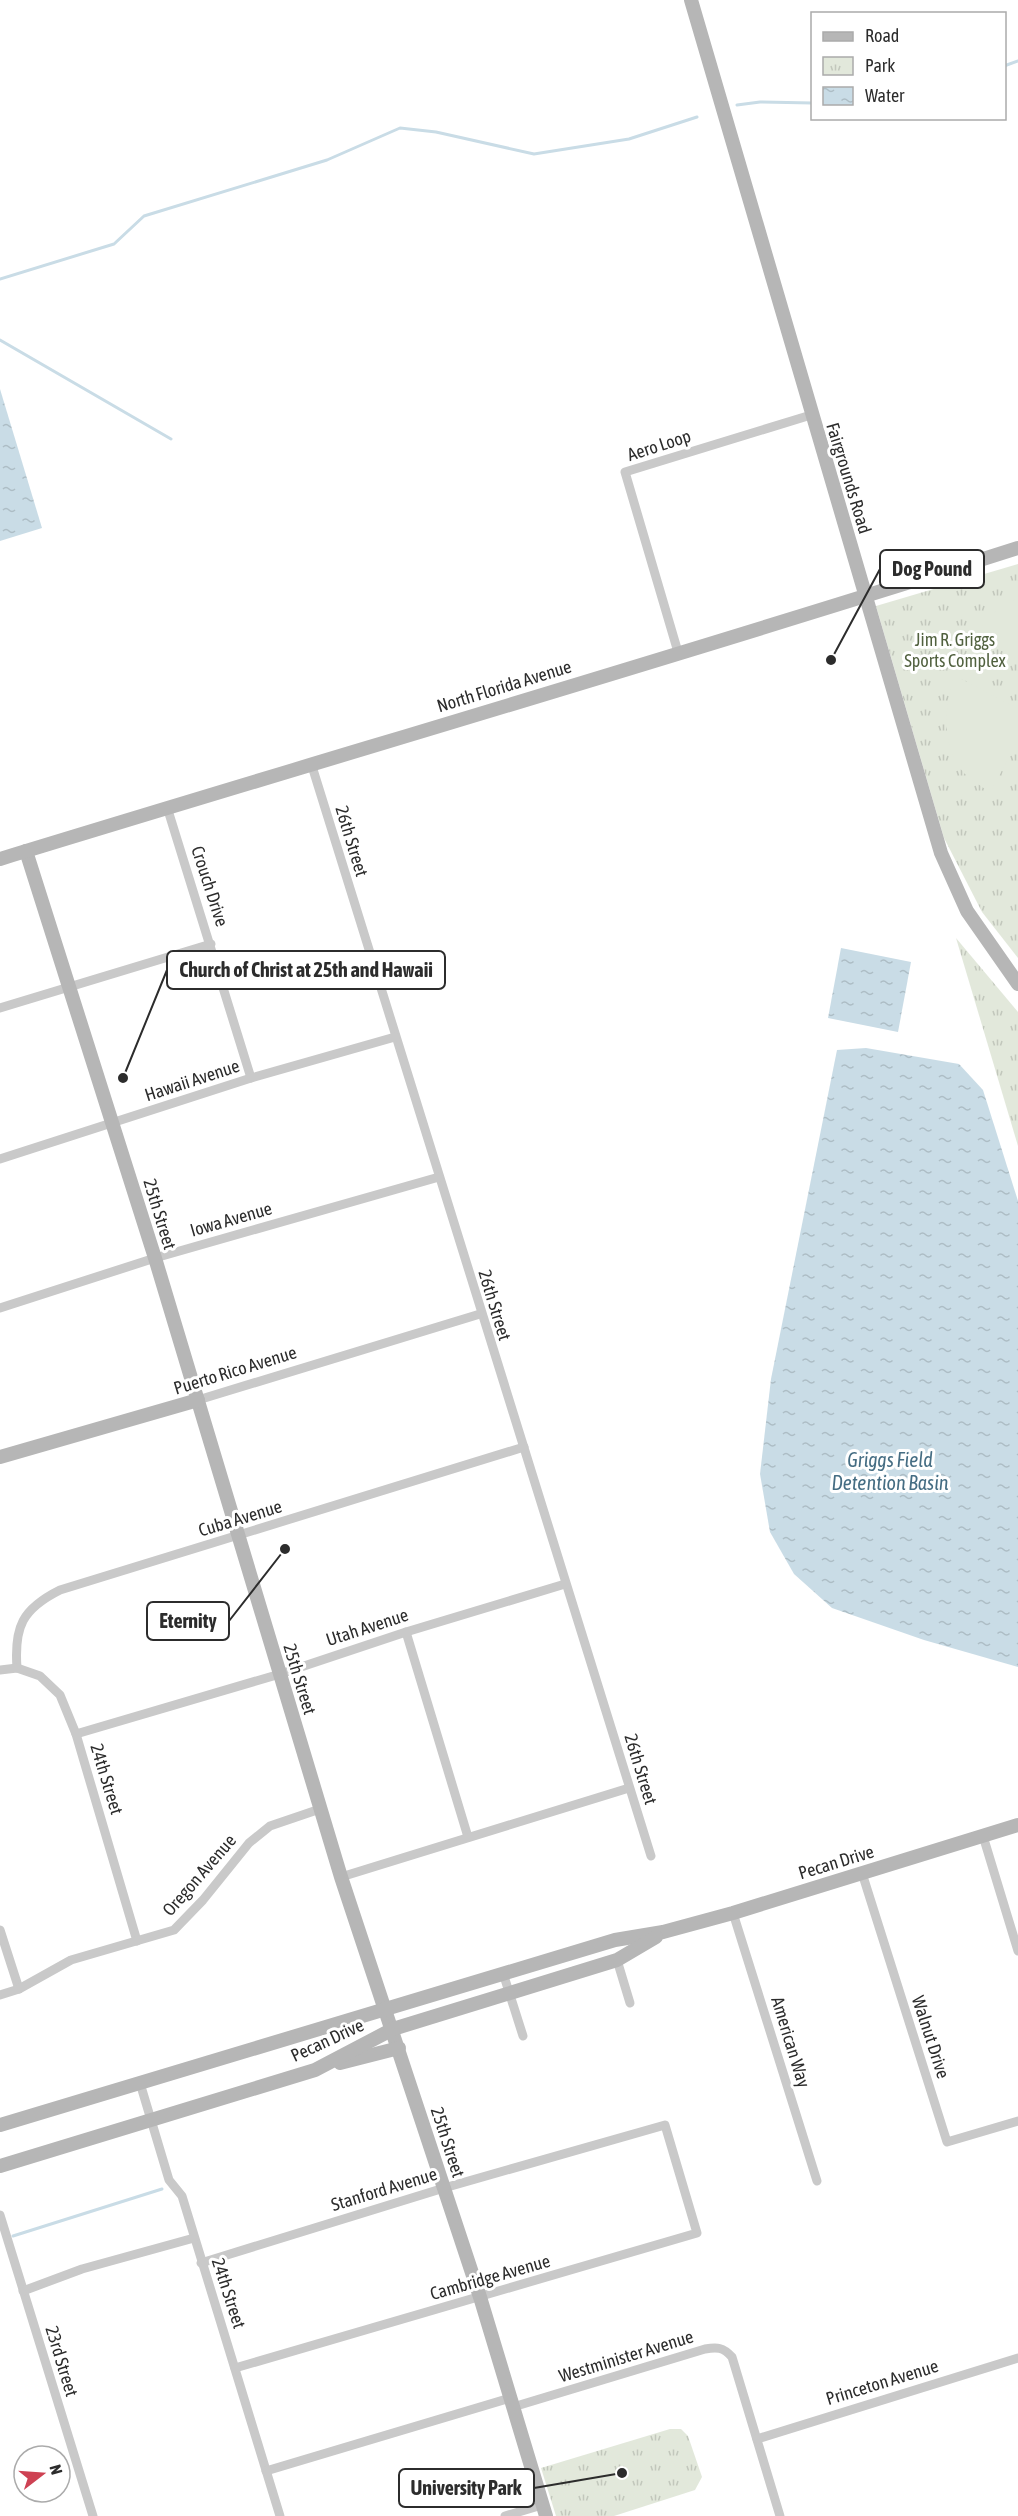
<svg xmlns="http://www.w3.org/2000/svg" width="1018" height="2516" font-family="'Asap Condensed',sans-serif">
  <defs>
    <pattern id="park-tufts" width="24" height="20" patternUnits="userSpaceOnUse" patternTransform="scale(1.5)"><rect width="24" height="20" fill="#e2e8db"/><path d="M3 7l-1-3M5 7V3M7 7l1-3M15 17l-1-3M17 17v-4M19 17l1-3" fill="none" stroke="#c2c7bc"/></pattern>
    <pattern id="water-ripples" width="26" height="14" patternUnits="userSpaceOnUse" patternTransform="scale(1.5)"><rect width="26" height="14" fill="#c9dce6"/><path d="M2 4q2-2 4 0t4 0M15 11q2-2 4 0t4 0" fill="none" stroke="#adbdc5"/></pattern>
  </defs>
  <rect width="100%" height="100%" fill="#fff"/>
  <g fill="url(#park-tufts)">
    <polygon points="1018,564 1018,958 982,912 944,838 876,606"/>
    <polygon points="956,938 1018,1012 1018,1146"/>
    <polygon points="670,2429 681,2429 688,2436 702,2477 695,2490 614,2516 556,2516 541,2468"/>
  </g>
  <g fill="#e2e8db">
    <polygon points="1018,598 1018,660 975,636 991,614"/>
    <path d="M954,675L1018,709V740L990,793C982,786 971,780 964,773C940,746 945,706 954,675Z"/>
  </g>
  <g fill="url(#water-ripples)">
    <polygon points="0,389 42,528 0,541"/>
    <polygon points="841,948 911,962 898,1032 828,1018"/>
    <polygon points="866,1048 959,1064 983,1090 1018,1201 1018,1667 924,1640 832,1608 794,1574 770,1532 760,1474 771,1379 837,1050"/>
  </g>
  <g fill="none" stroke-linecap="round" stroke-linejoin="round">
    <g stroke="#c9dce6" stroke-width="3">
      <polyline points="1004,66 1018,61"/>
      <polyline points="737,105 760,102 812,103"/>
      <polyline points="0,279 114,244 144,216 327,160 400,128 436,132 534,154 629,139 697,117"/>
      <polyline points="0,340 171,439"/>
      <polyline points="13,2236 162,2189"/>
    </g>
    <g stroke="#c9c9c9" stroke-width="9">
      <polyline points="678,652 625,472 811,415"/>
      <polyline points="311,763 651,1856"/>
      <polyline points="167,807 251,1078"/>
      <polyline points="0,1008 211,944"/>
      <polyline points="0,1159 251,1078 395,1037"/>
      <polyline points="0,1308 155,1258 439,1177"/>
      <polyline points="198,1400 480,1314"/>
      <polyline points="406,1632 468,1837"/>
      <path d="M17,1668C14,1627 22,1609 60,1590L524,1447"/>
      <polyline points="0,1670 17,1668 40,1676 60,1695 76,1734 137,1941"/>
      <polyline points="76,1734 280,1674 406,1632 565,1584"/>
      <polyline points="983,1836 1018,1951"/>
      <polyline points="862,1873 947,2142 1018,2121"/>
      <polyline points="341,1877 629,1788"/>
      <polyline points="733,1913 817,2181"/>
      <polyline points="0,1930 19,1989"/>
      <polyline points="617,1960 630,2003"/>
      <polyline points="503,1973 523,2036"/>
      <polyline points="0,1995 19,1989 71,1960 174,1930 203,1900 249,1843 270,1826 320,1809"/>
      <polyline points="140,2083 169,2180 182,2196 280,2516"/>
      <polyline points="0,2215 93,2516"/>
      <polyline points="201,2263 444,2188 665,2125 697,2233 235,2368"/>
      <polyline points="23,2291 82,2269 194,2238"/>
      <path d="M513,2407L705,2349C717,2347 723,2347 732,2357L780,2516"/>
      <polyline points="757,2439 1018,2358"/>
      <polyline points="266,2471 510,2398"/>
      <polyline points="505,2516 542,2505"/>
    </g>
    <g stroke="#b6b6b6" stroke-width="14">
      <polyline points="691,0 941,853 967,911 1018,984"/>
      <polyline points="26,851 155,1258 341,1877 480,2297 546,2516"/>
      <path d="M0,859C339,755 680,656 1018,548"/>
      <polyline points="0,1457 198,1400"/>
      <polyline points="340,2063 399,2048"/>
      <polyline points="0,2125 615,1940 663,1932 733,1913 1018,1825"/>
      <polyline points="0,2166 315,2070 393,2029 617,1960 656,1937"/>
    </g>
  </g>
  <g text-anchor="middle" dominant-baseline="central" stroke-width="6" stroke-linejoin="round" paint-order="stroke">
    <g font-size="18" fill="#2c2c2c" stroke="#fff">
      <text transform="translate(659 445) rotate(-18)">Aero Loop</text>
      <text transform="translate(849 478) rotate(73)">Fairgrounds Road</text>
      <text transform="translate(504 686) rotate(-17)">North Florida Avenue</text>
      <text transform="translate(352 841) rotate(73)">26th Street</text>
      <text transform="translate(210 886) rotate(72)">Crouch Drive</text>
      <text transform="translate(192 1080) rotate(-18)">Hawaii Avenue</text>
      <text transform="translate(160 1214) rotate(73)">25th Street</text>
      <text transform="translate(231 1219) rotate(-16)">Iowa Avenue</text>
      <text transform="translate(495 1305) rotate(73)">26th Street</text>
      <text transform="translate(235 1370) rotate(-17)">Puerto Rico Avenue</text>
      <text transform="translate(240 1518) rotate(-17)">Cuba Avenue</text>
      <text transform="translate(367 1627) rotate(-18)">Utah Avenue</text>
      <text transform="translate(300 1679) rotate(73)">25th Street</text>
      <text transform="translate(641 1769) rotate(73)">26th Street</text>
      <text transform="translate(107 1779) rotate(73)">24th Street</text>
      <text transform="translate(836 1862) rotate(-17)">Pecan Drive</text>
      <text transform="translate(199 1875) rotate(-49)">Oregon Avenue</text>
      <text transform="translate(931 2037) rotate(72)">Walnut Drive</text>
      <text transform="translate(327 2040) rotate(-25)">Pecan Drive</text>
      <text transform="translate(791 2042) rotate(73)">American Way</text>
      <text transform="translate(448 2142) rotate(72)">25th Street</text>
      <text transform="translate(384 2189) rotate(-17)">Stanford Avenue</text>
      <text transform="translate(490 2277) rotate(-16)">Cambridge Avenue</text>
      <text transform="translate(229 2293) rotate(72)">24th Street</text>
      <text transform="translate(626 2356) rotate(-17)">Westminister Avenue</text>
      <text transform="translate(62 2361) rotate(73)">23rd Street</text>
      <text transform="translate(882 2382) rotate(-17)">Princeton Avenue</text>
    </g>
    <g font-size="18" fill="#51613f" stroke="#fff">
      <text x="955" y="639">Jim R. Griggs<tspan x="955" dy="21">Sports Complex</tspan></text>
    </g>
    <g font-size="20" font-style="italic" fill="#456d83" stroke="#fff">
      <text x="890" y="1459">Griggs Field<tspan x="890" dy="23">Detention Basin</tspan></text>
    </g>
  </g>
  <path fill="none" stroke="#2c2c2c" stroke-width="2" d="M831 660L880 569M123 1078L167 970M285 1549L229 1621M622 2473L534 2488"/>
  <g fill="#2c2c2c" stroke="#fff" stroke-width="2">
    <circle cx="831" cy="660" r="6"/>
    <circle cx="123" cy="1078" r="6"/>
    <circle cx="285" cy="1549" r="6"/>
    <circle cx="622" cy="2473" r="6"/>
  </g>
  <g fill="#fff" stroke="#2c2c2c" stroke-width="2">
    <rect x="880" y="550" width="104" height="38" rx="6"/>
    <rect x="167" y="951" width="278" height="38" rx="6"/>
    <rect x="147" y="1602" width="82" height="38" rx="6"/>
    <rect x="399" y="2469" width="135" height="38" rx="6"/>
  </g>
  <g font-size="20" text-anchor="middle" font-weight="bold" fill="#2c2c2c">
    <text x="932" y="576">Dog Pound</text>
    <text x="306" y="977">Church of Christ at 25th and Hawaii</text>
    <text x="188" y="1628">Eternity</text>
    <text x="466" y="2495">University Park</text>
  </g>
  <rect x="811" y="12" width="195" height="108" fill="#ffffff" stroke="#ababab" stroke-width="1.5"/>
  <rect x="823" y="32" width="30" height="9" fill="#b6b6b6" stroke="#ababab" stroke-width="1.5"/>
  <text x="865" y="42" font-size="18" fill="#2c2c2c">Road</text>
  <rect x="823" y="57" width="30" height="18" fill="url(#park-tufts)" stroke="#ababab" stroke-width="1.5"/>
  <text x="865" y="72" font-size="18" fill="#2c2c2c">Park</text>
  <rect x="823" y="87" width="30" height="18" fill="url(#water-ripples)" stroke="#ababab" stroke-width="1.5"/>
  <text x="865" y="102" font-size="18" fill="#2c2c2c">Water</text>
  <g transform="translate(42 2474) rotate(73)"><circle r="28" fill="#ffffff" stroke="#ababab" stroke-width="1.5"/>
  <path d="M0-4.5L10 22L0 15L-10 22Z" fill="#ce4253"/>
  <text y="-9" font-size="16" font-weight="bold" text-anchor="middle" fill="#2c2c2c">N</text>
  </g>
</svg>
